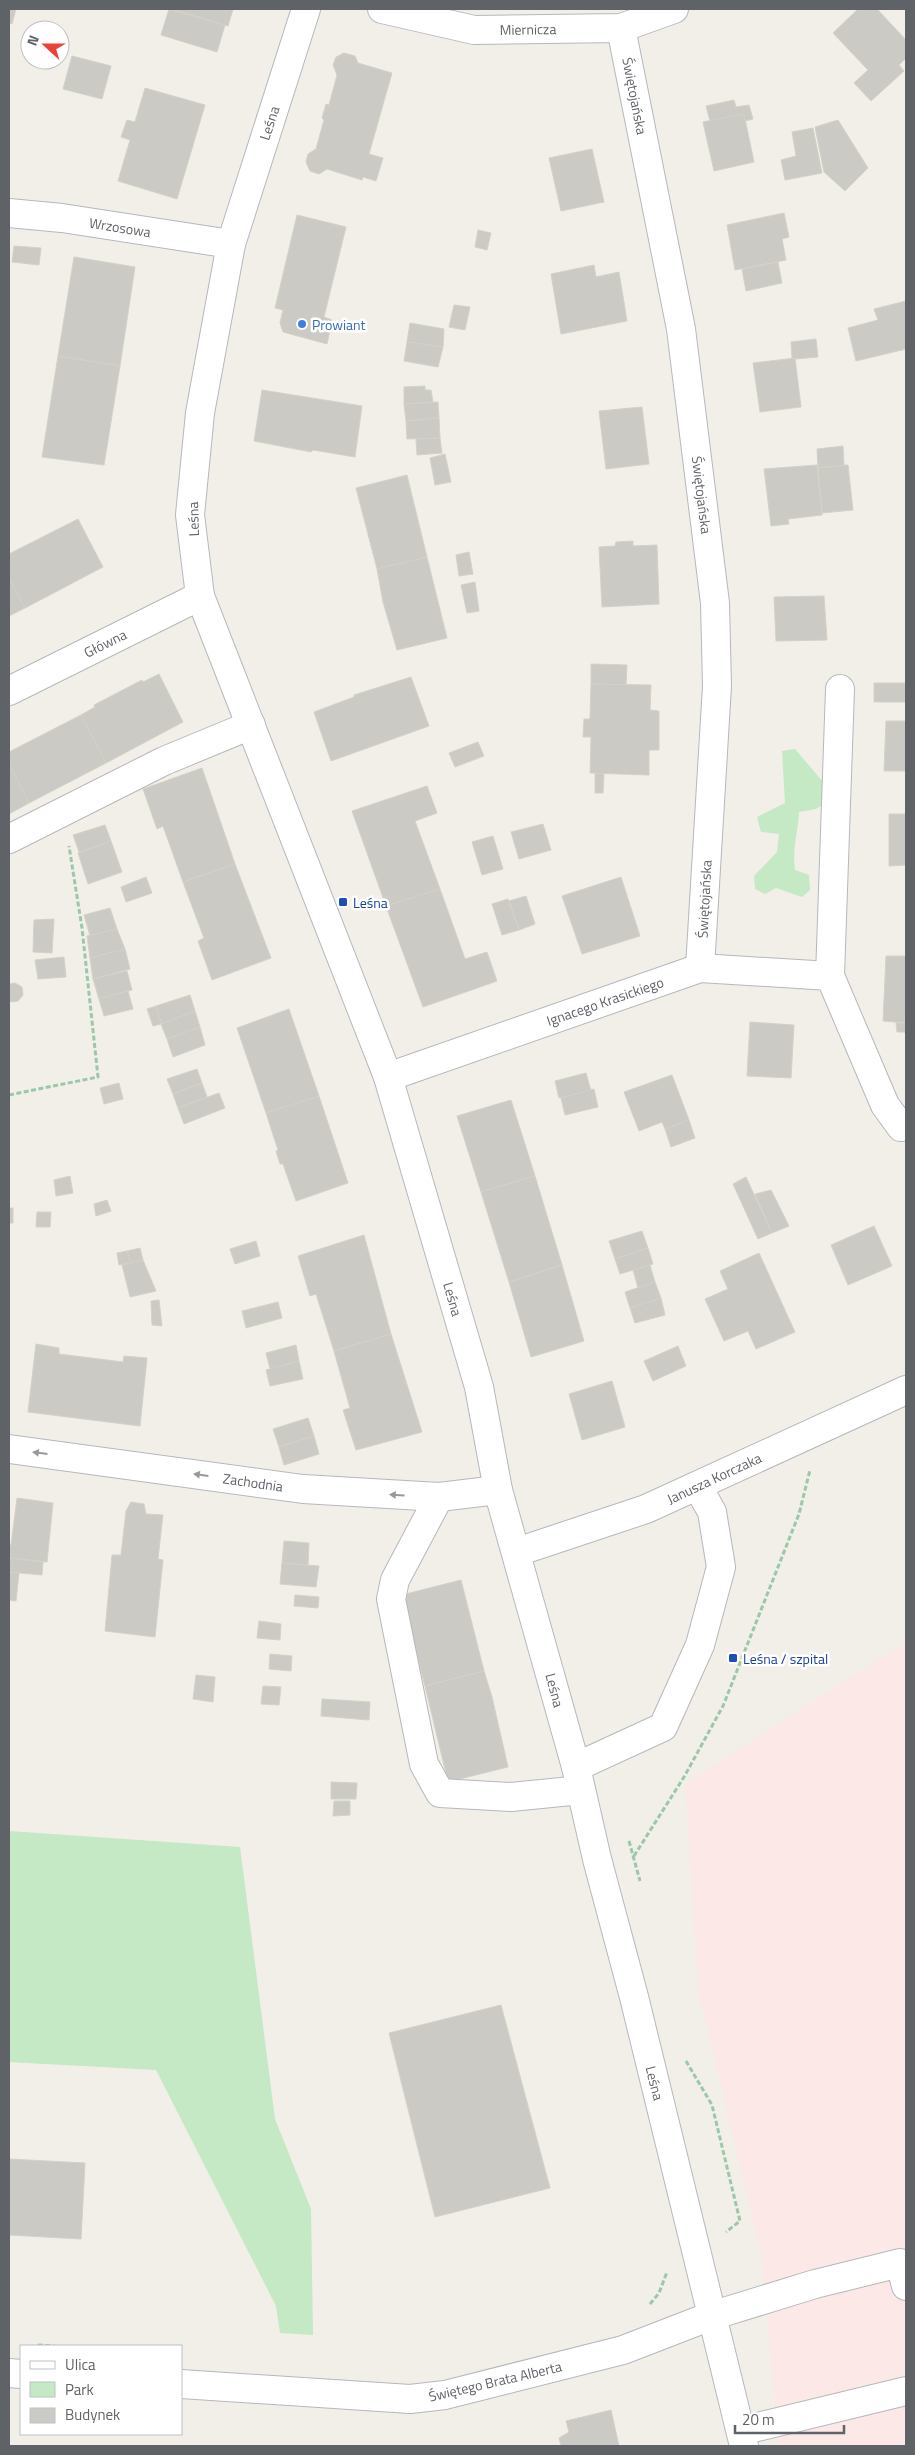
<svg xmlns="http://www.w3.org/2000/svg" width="915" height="2455" font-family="'Titillium Web',sans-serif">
  <rect width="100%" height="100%" fill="#f1efe8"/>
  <polygon fill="#fce8e6" points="906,1642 906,2446 779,2446 761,2255 698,1989 685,1784"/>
  <g fill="#c5e8c5">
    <path d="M795,749L824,783V804L816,809L799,812C798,835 792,847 795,870L809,875L810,890L802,897L776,888L765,894L755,889L754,876L777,852L779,834L761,832L757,817L785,803L782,751Z"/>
    <polygon points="9,1831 240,1847 275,2119 311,2209 313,2335 280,2333 276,2306 156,2070 9,2062"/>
  </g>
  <g fill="#cccac5" stroke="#d6d1c6">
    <polygon points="9,9 16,9 12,24 9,23"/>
    <polygon points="169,9 225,25 217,52 161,35"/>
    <polygon points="172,9 233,9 228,26"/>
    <polygon points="858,9 877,9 906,40 906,58 899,65 904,71 871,101 854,83 868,70 833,33"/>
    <polygon points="344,53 355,56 358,63 392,73 369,154 383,158 376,181 363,177 362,180 327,169 319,174 310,171 306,162 308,154 316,149 324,120 322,118 326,104 329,105 337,75 333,65 336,57"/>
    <polygon points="72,56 111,66 102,99 63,89"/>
    <polygon points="145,88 205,105 177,199 118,181 130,140 121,137 127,120 135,122"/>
    <polygon points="734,100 736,107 749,105 753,119 745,121 744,114 710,121 706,106"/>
    <polygon points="744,114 754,162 714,171 703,122"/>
    <polygon points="838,120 868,168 845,191 824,172 815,127"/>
    <polygon points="813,128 822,173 785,180 781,160 796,156 792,132"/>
    <polygon points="592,149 604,202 561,211 549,158"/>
    <polygon points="784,213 789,237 782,239 786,260 735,270 727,225"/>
    <polygon points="297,215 346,227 324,317 332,320 327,344 283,332 280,323 283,310 275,308"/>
    <polygon points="478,230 491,233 487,250 475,247"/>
    <polygon points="14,246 41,248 39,265 12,262"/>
    <polygon points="74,257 135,267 120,366 58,356"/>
    <polygon points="778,262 782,283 746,291 742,269"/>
    <polygon points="594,265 596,277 619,272 627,321 561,334 551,274"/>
    <polygon points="906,301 906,349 856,361 848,328 878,320 874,309"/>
    <polygon points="454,305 470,307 465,330 449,327"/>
    <polygon points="410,323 444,329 443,347 407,342"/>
    <polygon points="816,339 818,357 795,359 792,358 791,342"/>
    <polygon points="407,342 443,347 438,367 404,361"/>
    <polygon points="58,356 120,366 104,465 42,457"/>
    <polygon points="795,358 801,407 760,412 753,363"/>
    <polygon points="425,386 425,390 431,390 433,402 404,404 404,387"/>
    <polygon points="262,390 362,406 355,457 313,450 311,452 254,441"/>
    <polygon points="438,402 439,418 406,421 404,404"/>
    <polygon points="642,407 649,464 606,469 599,411"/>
    <polygon points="439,418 440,438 407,439 406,421"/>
    <polygon points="440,438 442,453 417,455 416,439"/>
    <polygon points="843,446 844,465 818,468 817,449"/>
    <polygon points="445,454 451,482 435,485 430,458"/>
    <polygon points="817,465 822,515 788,519 789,524 771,526 764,469"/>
    <polygon points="848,465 853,510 822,513 818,468"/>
    <polygon points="407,475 427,557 377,569 356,488"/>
    <polygon points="78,519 103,567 25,608 9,578 9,554"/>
    <polygon points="633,541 633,546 657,545 659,604 602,607 599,547 615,546 616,542"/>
    <polygon points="469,552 473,574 459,576 456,555"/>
    <polygon points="427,557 447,638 397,650 383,602 377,569"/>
    <polygon points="9,578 25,608 9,616"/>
    <polygon points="475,582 479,611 467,613 461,585"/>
    <polygon points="824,596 827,640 776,641 774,597"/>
    <polygon points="591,664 627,665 626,685 591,684"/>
    <polygon points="159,674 183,722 106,763 81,715 95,707 94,705 142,680 143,682"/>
    <polygon points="411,677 429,726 331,761 314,712 354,697 354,695"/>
    <polygon points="874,683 905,683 906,702 874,702"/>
    <polygon points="591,684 651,685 650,710 659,711 659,750 649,750 649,775 590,773 591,737 583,737 584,719 590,719"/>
    <polygon points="81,715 106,763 29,803 9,764 9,752"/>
    <polygon points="886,721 906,721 906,771 884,771"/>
    <polygon points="478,742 484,756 455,767 449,753"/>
    <polygon points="9,764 29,803 9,814"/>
    <polygon points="202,768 235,864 183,882 163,826 157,829 143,789"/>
    <polygon points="595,773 604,774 603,793 595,793"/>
    <polygon points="427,786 437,813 415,821 440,889 386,906 352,811"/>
    <polygon points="889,814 906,814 906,865 889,866"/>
    <polygon points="543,824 551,850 519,859 511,832"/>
    <polygon points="105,825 111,841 79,852 73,835"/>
    <polygon points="493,836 503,869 482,875 472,842"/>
    <polygon points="111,841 122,872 88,884 78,853"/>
    <polygon points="235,864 271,958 212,980 198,941 204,938 183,882"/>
    <polygon points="146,877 152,893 126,902 121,887"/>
    <polygon points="621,877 640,936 582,954 562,896"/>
    <polygon points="440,889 465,959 487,952 497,981 423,1007 386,906"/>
    <polygon points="526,896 535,924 519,930 509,901"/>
    <polygon points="508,899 519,930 502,935 492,904"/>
    <polygon points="110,908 117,929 90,936 84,915"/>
    <polygon points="54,919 52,953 33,952 34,920"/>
    <polygon points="117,929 125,949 90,958 87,936"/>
    <polygon points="125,949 130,969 93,979 90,958"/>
    <polygon points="886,956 906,956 906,1023 883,1021"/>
    <polygon points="64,957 66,977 38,979 35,960"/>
    <polygon points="127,971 132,990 99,999 93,979"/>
    <polygon points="15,983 22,987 23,995 18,1001 11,1002 9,1000 9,984"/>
    <polygon points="128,991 133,1009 104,1016 99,999"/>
    <polygon points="190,995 195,1011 161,1024 156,1006"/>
    <polygon points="156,1006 161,1024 153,1026 147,1009"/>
    <polygon points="289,1009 319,1096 266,1113 237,1028"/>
    <polygon points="195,1011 200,1027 167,1039 161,1024"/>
    <polygon points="750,1022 794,1025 791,1078 747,1076"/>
    <polygon points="896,1023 906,1023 906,1035 905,1032 897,1032"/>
    <polygon points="200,1027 205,1045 173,1057 167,1039"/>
    <polygon points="197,1069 202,1083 173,1094 167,1079"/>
    <polygon points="586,1073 591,1091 559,1098 555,1081"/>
    <polygon points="672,1075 689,1120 665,1129 662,1122 639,1131 624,1092"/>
    <polygon points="119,1083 123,1099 104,1104 100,1088"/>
    <polygon points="202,1083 207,1097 178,1108 173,1094"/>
    <polygon points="594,1089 598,1107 565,1115 561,1098"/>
    <polygon points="219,1093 225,1108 184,1124 178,1108"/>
    <polygon points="319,1096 348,1183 296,1201 283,1164 280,1164 276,1151 278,1150 266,1113"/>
    <polygon points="511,1100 535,1176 481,1192 457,1116"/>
    <polygon points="689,1120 695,1138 671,1147 665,1129"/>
    <polygon points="70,1176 73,1193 56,1196 54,1180"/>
    <polygon points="535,1176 562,1265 509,1282 481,1192"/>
    <polygon points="746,1177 772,1233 758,1239 733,1184"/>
    <polygon points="771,1190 789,1226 772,1233 755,1194"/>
    <polygon points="107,1200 111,1211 96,1216 94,1204"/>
    <rect x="9" y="1208" width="4" height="15"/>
    <polygon points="37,1212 51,1212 50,1227 36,1227"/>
    <polygon points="874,1226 892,1266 848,1285 831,1245"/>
    <polygon points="642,1231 648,1248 615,1259 609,1241"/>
    <polygon points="364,1235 391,1334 334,1351 316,1294 310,1296 298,1256"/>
    <polygon points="256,1241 260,1256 235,1264 230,1249"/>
    <polygon points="140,1248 143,1260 131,1263 127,1251"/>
    <polygon points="648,1248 653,1264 620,1274 615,1259"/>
    <polygon points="127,1251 131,1263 119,1265 117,1253"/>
    <polygon points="759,1253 795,1332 756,1349 748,1331 724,1341 705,1299 728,1289 720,1271"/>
    <polygon points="143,1260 156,1291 130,1297 122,1265"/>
    <polygon points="562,1265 584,1341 531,1357 509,1282"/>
    <polygon points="650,1265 655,1282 638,1288 633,1270"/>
    <polygon points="655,1282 661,1298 630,1308 625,1292"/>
    <polygon points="661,1298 665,1315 635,1323 630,1308"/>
    <polygon points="159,1300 162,1326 152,1325 151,1301"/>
    <polygon points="278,1302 282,1318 246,1328 242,1311"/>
    <polygon points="391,1334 422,1432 356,1450 343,1410 350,1408 334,1351"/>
    <polygon points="36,1344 59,1348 59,1354 123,1362 124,1356 147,1358 140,1426 28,1412"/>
    <polygon points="296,1345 299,1361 270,1369 266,1353"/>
    <polygon points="678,1346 686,1366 653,1381 644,1361"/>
    <polygon points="299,1361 303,1379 270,1386 266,1370"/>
    <polygon points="612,1381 625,1427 582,1440 569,1394"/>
    <polygon points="308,1418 314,1436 279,1447 273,1429"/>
    <polygon points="314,1436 319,1454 284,1465 279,1447"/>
    <polygon points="17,1498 53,1503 47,1562 10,1558 9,1545 11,1545"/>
    <polygon points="131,1502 144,1504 146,1514 163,1515 158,1559 163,1560 155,1637 105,1631 112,1555 121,1555 126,1511"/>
    <polygon points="284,1541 309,1543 308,1565 282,1563"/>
    <polygon points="10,1558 43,1562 42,1575 9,1572"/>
    <polygon points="282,1563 319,1566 316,1587 280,1584"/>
    <polygon points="9,1572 19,1573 16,1601 9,1600"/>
    <polygon points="461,1580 484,1671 425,1686 402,1595"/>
    <polygon points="295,1595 319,1597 318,1608 294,1606"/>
    <polygon points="259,1621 281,1624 280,1640 257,1638"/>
    <polygon points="270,1654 292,1656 291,1671 269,1669"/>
    <polygon points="484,1671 492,1697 508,1767 448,1782 425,1686"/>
    <polygon points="196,1675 215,1677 213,1702 193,1699"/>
    <polygon points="263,1686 281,1687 279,1705 261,1704"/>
    <polygon points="322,1699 370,1702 369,1720 321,1716"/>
    <polygon points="331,1782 357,1783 356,1799 331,1799"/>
    <polygon points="334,1801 350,1801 350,1815 333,1816"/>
    <polygon points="501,2005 550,2188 435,2217 389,2033"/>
    <polygon points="9,2159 85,2163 81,2239 9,2235"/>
    <polygon points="611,2410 619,2446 561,2446 559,2438 569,2432 566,2421"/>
  </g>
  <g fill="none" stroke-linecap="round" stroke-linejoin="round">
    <g stroke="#b5b8bc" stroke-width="30">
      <g id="minor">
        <polyline points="306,9 231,244 200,413 190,515 200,596 388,1077 479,1387 498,1490 576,1767 597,1859 634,1997 744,2446"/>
        <polyline points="382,9 474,30 621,28 674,9"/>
        <polyline points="621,28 681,329 715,603 717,686 700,968"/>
        <polyline points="9,213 62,218 231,244"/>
        <polyline points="9,691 200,596"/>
        <polyline points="9,839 164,761 251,725"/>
        <polyline points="830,976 885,1105 901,1127 906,1126"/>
        <polyline points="388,1077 700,968 830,976 840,689"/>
        <polyline points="9,1449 303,1489 439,1497 498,1490"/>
        <polyline points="439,1497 395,1580 391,1599 424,1764 440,1793 511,1797 581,1790"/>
        <polyline points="517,1552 646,1509 906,1390"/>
        <polyline points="576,1767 663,1727 700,1645 721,1567 712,1512 698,1487"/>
        <polyline points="9,2373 21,2374"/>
        <polyline points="181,2384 410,2399 445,2395 623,2350 711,2316 815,2284 900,2263 906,2286"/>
        <polyline points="741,2431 906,2391"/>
      </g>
    </g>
    <g stroke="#9cc7a9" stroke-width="3" stroke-dasharray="5 2.5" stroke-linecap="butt">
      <polyline points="9,1095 98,1077 82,928 69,846"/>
      <polyline points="629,1841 640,1881"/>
      <polyline points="634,1856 684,1777 723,1706 799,1514 810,1470"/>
      <polyline points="686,2061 712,2105 740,2221 726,2232"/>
      <polyline points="650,2304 659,2293 667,2272"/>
      <polyline points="38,2345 55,2346"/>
    </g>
    <use href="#minor" stroke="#fff" stroke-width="28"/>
  </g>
  <defs><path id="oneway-solid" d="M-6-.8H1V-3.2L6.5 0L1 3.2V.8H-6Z" transform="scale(1.25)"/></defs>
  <g fill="#979a9d">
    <use href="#oneway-solid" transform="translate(40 1453) rotate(-173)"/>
    <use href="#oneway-solid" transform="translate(201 1475) rotate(-172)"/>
    <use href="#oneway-solid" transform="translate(397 1495) rotate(-177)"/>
  </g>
  <circle fill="#3f7fe0" stroke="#fff" stroke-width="2" cx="302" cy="324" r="5"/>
  <g fill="#1a4fb4" stroke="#fff" stroke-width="2">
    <rect x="338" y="897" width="10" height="10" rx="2.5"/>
    <rect x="728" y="1653" width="10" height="10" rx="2.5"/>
  </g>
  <g text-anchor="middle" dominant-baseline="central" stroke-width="5" stroke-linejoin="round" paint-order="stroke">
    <g font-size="14" fill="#5f6368" stroke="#fff">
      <text transform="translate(528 29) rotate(-1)">Miernicza</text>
      <text transform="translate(635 96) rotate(79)">Świętojańska</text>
      <text transform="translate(269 123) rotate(-72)">Leśna</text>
      <text transform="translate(120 227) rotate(9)">Wrzosowa</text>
      <text transform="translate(702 495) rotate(83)">Świętojańska</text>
      <text transform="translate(193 519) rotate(-92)">Leśna</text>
      <text transform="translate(105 643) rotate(-26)">Główna</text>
      <text transform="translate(704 899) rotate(-87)">Świętojańska</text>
      <text transform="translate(605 1001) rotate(-19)">Ignacego Krasickiego</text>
      <text transform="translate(453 1299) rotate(74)">Leśna</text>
      <text transform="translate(714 1478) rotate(-25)">Janusza Korczaka</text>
      <text transform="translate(253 1482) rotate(8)">Zachodnia</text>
      <text transform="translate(555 1690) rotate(75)">Leśna</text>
      <text transform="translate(655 2083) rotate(76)">Leśna</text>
      <text transform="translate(495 2381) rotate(-13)">Świętego Brata Alberta</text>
    </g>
    <g font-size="14" fill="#366cbe" stroke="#fff" text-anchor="start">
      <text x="312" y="324">Prowiant</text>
    </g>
    <g font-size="14" fill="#164399" stroke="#fff" text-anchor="start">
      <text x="353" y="902">Leśna</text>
      <text x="743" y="1658">Leśna / szpital</text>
    </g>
  </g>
  <rect width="915" height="2455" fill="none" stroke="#5f6368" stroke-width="20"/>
  <rect x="20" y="2345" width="162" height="90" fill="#ffffff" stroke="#bfc1c3"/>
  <rect x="30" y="2361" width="25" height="8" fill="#ffffff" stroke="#bfc1c3"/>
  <text x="65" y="2370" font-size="15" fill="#5f6368">Ulica</text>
  <rect x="30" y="2382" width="25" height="15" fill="#c5e8c5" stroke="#bfc1c3"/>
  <text x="65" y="2395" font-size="15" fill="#5f6368">Park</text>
  <rect x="30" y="2408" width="25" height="15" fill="#cccac5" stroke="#bfc1c3"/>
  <text x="65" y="2420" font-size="15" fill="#5f6368">Budynek</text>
  <g transform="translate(45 45) rotate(291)"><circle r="24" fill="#ffffff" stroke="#bfc1c3"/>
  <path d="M0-4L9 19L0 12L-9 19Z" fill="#ea4335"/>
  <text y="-8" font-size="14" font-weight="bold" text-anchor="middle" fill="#5f6368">N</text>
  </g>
  <path d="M735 2425v8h109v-8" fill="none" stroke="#5f6368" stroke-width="2.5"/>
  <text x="742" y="2425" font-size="15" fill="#5f6368" stroke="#ffffff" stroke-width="4" paint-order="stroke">20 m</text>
</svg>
